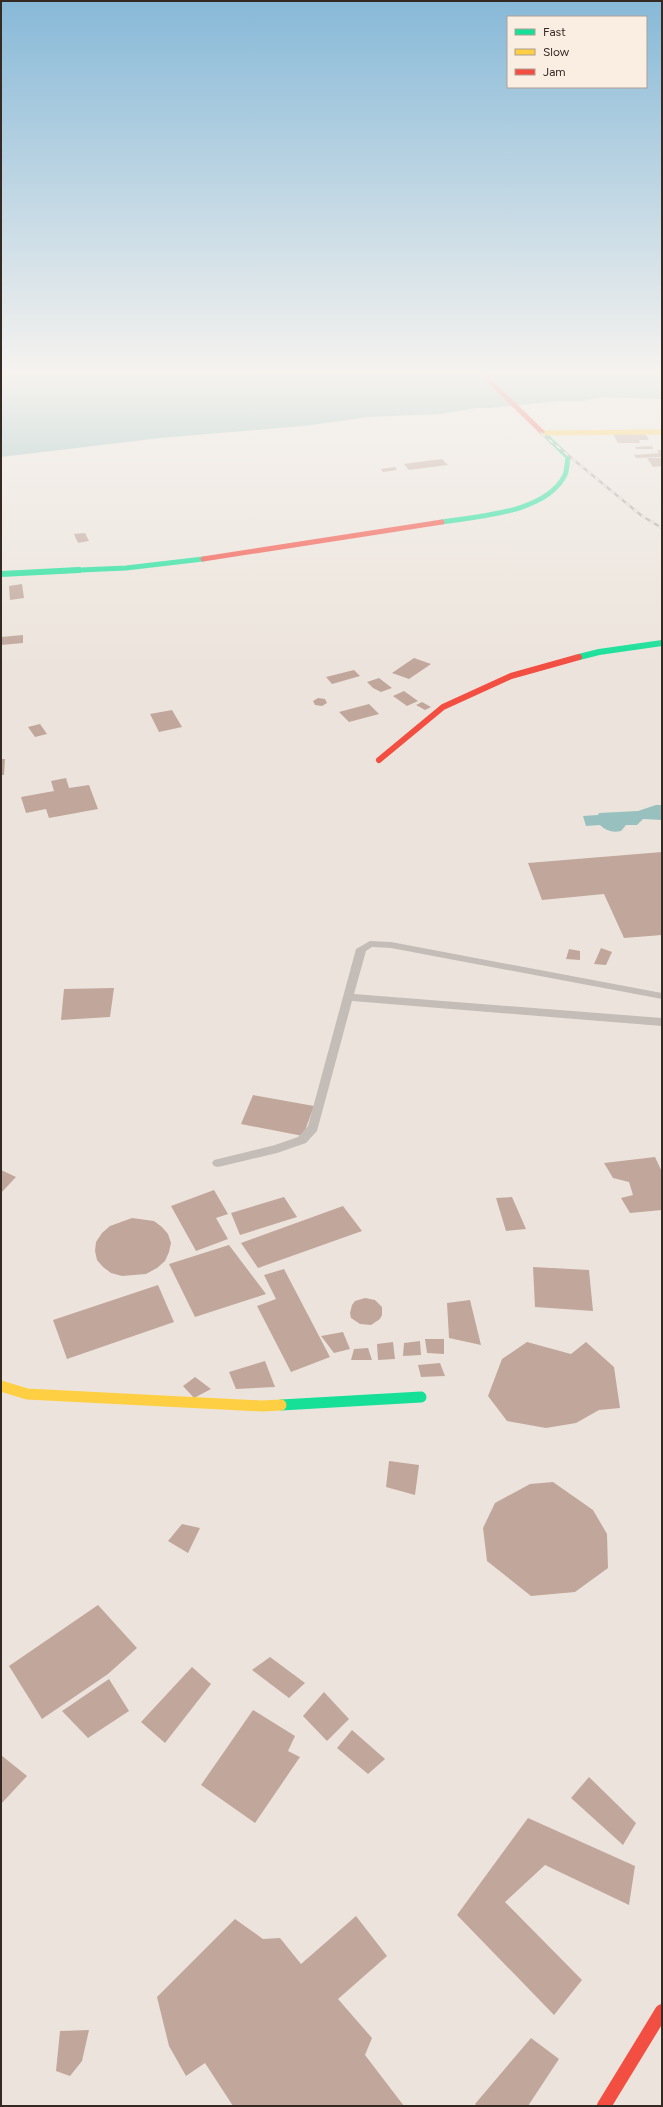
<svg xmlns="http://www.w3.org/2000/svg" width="663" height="2107" font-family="Figtree,sans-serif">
  <rect width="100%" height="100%" fill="#ece4dc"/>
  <g fill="#97c0bf">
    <polygon points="1,371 662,371 662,399 601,397 583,401 558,401 490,408 476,408 439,414 369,417 304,426 160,438 1,457"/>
    <path d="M656,805H662V820L643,819L637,825H626L621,831C613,833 606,831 600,825L586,826L583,816L598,815L599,813L638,811Z"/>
  </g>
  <g fill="#c1a69c">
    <polygon points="645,433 649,440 639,440 640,443 618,443 613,434"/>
    <polygon points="652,446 653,449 636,449 635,447"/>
    <polygon points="657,450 662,450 662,457 636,458 634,455 659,453"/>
    <polygon points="647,458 661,458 662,466 653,467"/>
    <polygon points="442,459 448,465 409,470 404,464"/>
    <polygon points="395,467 397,470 383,472 381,469"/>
    <polygon points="85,533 89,541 78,543 74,534"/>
    <polygon points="22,584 24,598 10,600 9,586"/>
    <polygon points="23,635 23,643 1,645 1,637"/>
    <polygon points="414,658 431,664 409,679 392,673"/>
    <polygon points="354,670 360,676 332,684 326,677"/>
    <polygon points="379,678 392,688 381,692 373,688 367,682"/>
    <polygon points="404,691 418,701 407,706 393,696"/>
    <polygon points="318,698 325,699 327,703 322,706 315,705 313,701"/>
    <polygon points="422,702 431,707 425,710 416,705"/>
    <polygon points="369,704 379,714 349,722 339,712"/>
    <polygon points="172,710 182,727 159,732 150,714"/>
    <polygon points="40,724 47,734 35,737 28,727"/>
    <polygon points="1,759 5,759 4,775 1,775"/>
    <polygon points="66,778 69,788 89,785 98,809 49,818 46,809 26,813 21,797 54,791 51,781"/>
    <polygon points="662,852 662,935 624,938 604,894 542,900 528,863"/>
    <polygon points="601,948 612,952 606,965 594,964"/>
    <polygon points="569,949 580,951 580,960 566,959"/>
    <polygon points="114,988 110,1017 61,1020 64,989"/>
    <polygon points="253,1095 314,1106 303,1136 241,1124"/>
    <polygon points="655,1157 662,1172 662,1210 630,1213 621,1198 633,1195 629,1182 613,1178 604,1163"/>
    <polygon points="1,1170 16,1177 1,1193"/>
    <polygon points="214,1190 228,1214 216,1218 228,1239 196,1251 171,1206"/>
    <polygon points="284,1197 297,1217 240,1235 231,1213"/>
    <polygon points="512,1197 526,1229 506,1231 496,1198"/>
    <polygon points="343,1206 362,1231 258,1268 241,1243"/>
    <polygon points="132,1218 154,1221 162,1227 168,1234 171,1243 169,1252 165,1261 157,1268 146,1274 122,1276 111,1273 103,1267 97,1260 95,1251 96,1242 102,1233 110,1226"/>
    <polygon points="229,1245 266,1294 195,1317 169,1264"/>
    <polygon points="533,1267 589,1270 593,1311 535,1307"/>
    <polygon points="284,1269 330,1357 291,1372 257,1306 276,1299 264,1275"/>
    <polygon points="158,1285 174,1322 67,1359 53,1320"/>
    <polygon points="365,1298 375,1300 382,1307 382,1315 380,1319 371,1325 360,1324 351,1318 350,1313 352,1305 355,1301"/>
    <polygon points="470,1300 481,1345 449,1338 447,1303"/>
    <polygon points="343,1332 350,1349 334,1353 321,1336"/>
    <polygon points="425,1339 444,1339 444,1354 427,1353"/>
    <polygon points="420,1341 421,1355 403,1356 404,1343"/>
    <polygon points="393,1342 395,1359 378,1360 377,1344"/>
    <polygon points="527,1342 571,1354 586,1342 614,1367 620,1408 599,1410 576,1423 546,1428 507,1421 488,1396 502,1359"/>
    <polygon points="368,1348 372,1360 351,1360 354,1349"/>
    <polygon points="265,1361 275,1387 236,1389 229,1372"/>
    <polygon points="440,1363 445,1376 421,1377 418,1365"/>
    <polygon points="195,1377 211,1389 194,1398 183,1386"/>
    <polygon points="389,1461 419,1465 415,1495 386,1487"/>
    <polygon points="553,1482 593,1510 607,1534 608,1568 575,1592 531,1596 487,1561 483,1528 495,1503 530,1484"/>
    <polygon points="182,1524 200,1528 188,1553 168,1541"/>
    <polygon points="98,1605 137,1648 108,1674 42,1719 9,1666"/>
    <polygon points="270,1657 305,1683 289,1698 252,1670"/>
    <polygon points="192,1667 211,1684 165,1743 141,1722"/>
    <polygon points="109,1679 129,1711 88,1738 62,1711"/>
    <polygon points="324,1692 349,1719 327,1741 303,1716"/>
    <polygon points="253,1710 295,1736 288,1751 300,1757 255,1823 201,1785"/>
    <polygon points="352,1730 385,1759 368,1774 337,1748"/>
    <polygon points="1,1755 27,1776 1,1804"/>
    <polygon points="589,1777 636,1823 623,1845 571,1798"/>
    <polygon points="528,1818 635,1866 629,1905 545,1865 505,1902 582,1980 554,2015 457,1915"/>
    <polygon points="356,1916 387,1956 338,1999 372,2038 365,2055 404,2106 233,2106 205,2063 186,2076 169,2046 157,1997 235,1919 263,1939 280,1938 301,1964"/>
    <polygon points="89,2030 82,2061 70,2076 56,2071 60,2031"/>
    <polygon points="531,2038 559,2059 528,2106 477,2106 475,2104"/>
  </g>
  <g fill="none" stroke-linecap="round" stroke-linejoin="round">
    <polygon fill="#c4bcb6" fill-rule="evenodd" points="370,941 391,942 662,993 662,999 391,948 372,947 366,951 354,994 662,1018 662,1026 352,1001 317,1131 306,1143 277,1153 218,1167 214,1166 212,1163 214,1160 275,1145 298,1137 308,1126 356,949"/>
    <g stroke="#16e098" stroke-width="5">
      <path d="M442,522C479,516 546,513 565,475C567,470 567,463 568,457L542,432"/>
      <polyline points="58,571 126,568 203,559"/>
    </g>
    <g stroke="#16e098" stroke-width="6">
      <polyline points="1,574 79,570"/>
      <polyline points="579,657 599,652 662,643"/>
    </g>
    <polyline stroke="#16e098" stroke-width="11" points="281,1405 421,1397"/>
    <polyline stroke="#ffcf43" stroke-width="5" points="541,433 662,432"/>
    <polyline stroke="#ffcf43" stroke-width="11" points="1,1386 27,1394 262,1406 281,1405"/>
    <g stroke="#f24e42" stroke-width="5">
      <polyline points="479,371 542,432"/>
      <polyline points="203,559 442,522"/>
    </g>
    <polyline stroke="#f24e42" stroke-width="6" points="379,760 443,707 511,676 579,657"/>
    <polyline stroke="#f24e42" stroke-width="14" points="604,2106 662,2011"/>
    <g stroke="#aca5a0" stroke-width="2.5">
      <polyline id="rail" points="541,433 642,516 662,528"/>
    </g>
    <use href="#rail" stroke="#faeee2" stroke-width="1.5" stroke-dasharray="5" stroke-linecap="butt"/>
  </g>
  <linearGradient id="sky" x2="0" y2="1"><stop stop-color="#87b9d8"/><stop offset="0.56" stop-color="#f6f3ef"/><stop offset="1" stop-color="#f6f3ef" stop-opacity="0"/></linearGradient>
  <rect width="663" height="666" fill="url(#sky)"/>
  <rect width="663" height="2107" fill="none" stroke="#352924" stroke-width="4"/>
  <rect x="507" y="16" width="140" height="72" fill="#faeee2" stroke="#ab9f96"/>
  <rect x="515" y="29" width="20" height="6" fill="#16e098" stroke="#ab9f96"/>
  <text x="543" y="36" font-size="12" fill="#352924">Fast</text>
  <rect x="515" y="49" width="20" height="6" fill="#ffcf43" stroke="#ab9f96"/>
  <text x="543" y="56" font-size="12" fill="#352924">Slow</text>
  <rect x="515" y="69" width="20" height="6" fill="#f24e42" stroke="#ab9f96"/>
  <text x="543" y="76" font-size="12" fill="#352924">Jam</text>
</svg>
